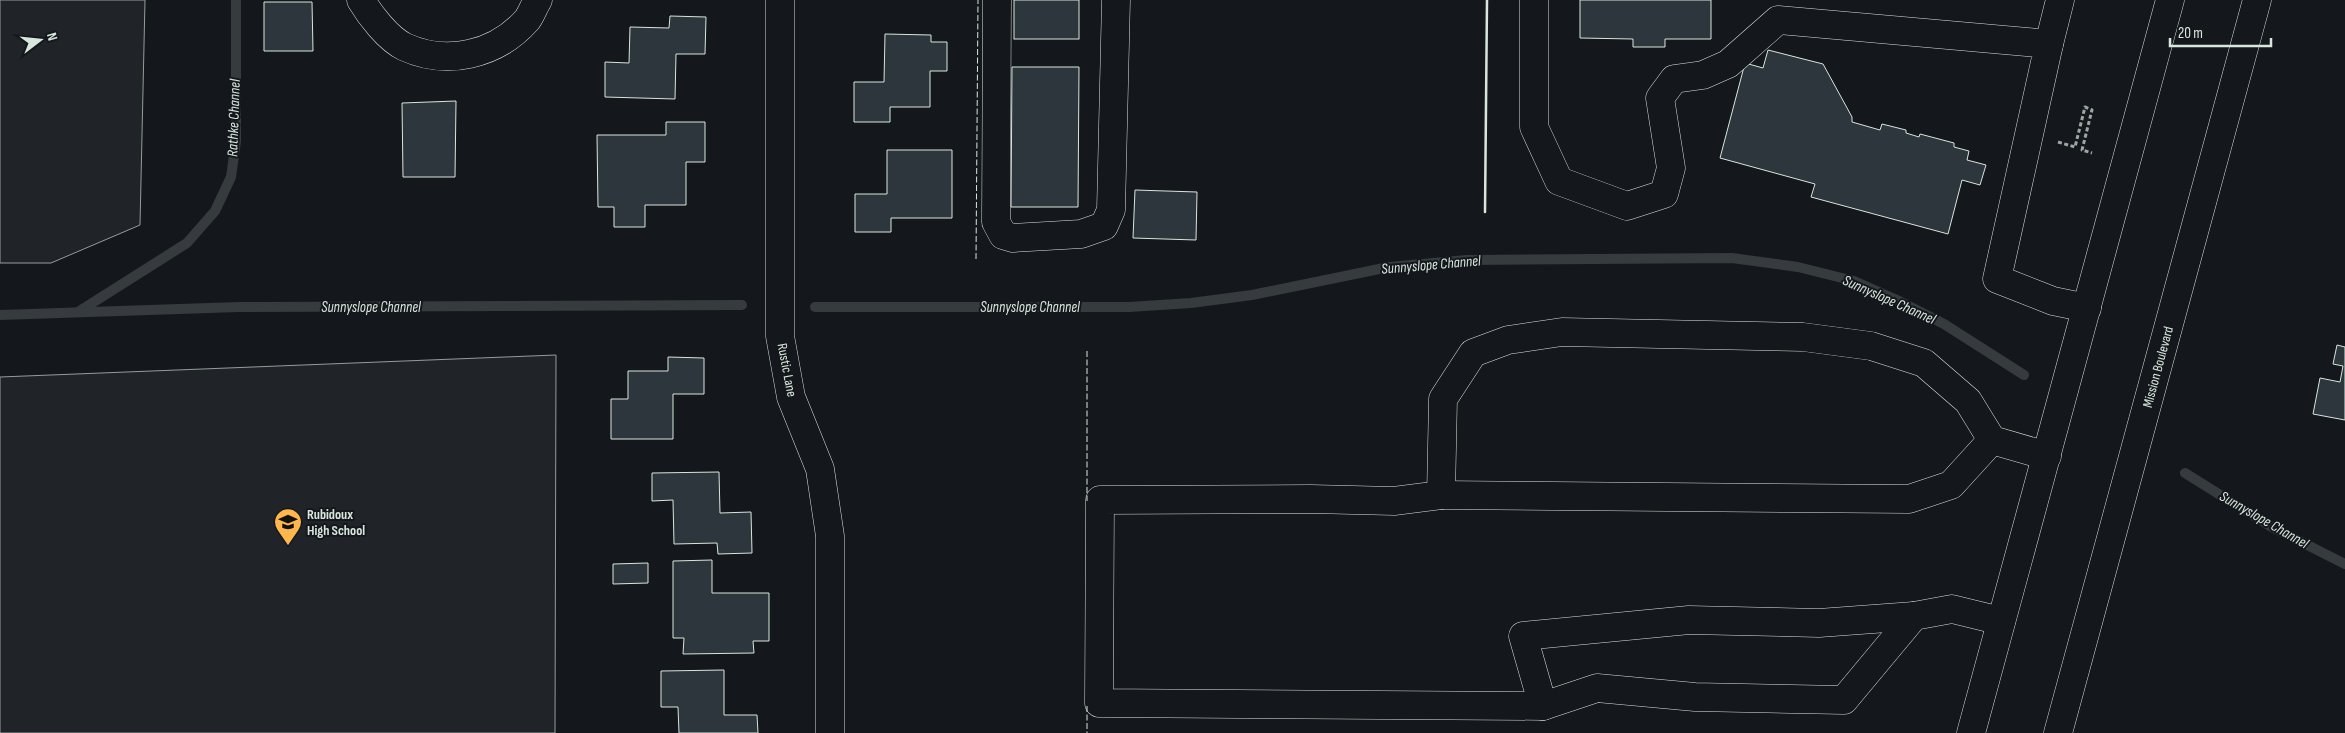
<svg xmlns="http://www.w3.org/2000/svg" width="2345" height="733" font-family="'Sofia Sans Condensed',sans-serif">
  <rect width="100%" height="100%" fill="#14181c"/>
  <g fill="#202428" stroke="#939e99">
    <polygon points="0,0 145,0 140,225 51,263 0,263"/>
    <polygon points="556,355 555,733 0,733 0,377"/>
  </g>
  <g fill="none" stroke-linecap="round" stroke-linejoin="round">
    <g stroke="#363b3e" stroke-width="10">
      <polyline points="815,307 1129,307 1191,303 1252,295 1389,267 1467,260 1732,258 1798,267 1854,281 1897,300 1944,324 2024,375"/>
      <polyline points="78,312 187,243 215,211 231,177 236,141 236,0"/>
      <polyline points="0,315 239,307 742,305"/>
      <polyline points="2185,473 2270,526 2345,564"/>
    </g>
  </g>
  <g fill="#2c363c" stroke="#d8e6dc">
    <rect x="1014" y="0" width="65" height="39"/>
    <polygon points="1580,0 1711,0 1711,39 1665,39 1665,47 1633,47 1633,39 1580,38"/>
    <polygon points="264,2 312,2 313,51 264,51"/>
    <polygon points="670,16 706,17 705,54 676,54 675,99 605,97 605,62 629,63 630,27 669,28"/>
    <polygon points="885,34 931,35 931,42 947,42 947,71 930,71 930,107 890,107 890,122 854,122 854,82 884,82"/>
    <polygon points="1768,50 1823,64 1852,117 1852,122 1880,130 1882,124 1906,130 1906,133 1919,137 1920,134 1954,143 1954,147 1969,151 1967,160 1986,165 1980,185 1962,180 1948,234 1811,197 1815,184 1720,158 1745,63 1763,68"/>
    <polygon points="1012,67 1079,67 1078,207 1011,207"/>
    <polygon points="456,101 455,177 403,177 402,103"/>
    <polygon points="666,122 705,122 705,162 686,162 686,205 645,205 645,227 614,227 614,207 598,207 597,135 666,135"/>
    <polygon points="887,150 952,150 952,218 891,218 891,232 855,232 855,194 887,194"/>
    <polygon points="1135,190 1197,192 1196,240 1133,238"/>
    <polygon points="2337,345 2345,347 2345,420 2313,414 2320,378 2340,382 2343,366 2333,364"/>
    <polygon points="668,357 704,358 704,394 673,394 673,439 611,439 611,399 628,399 628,371 668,371"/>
    <polygon points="719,472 720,513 751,512 752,553 718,554 717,543 674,544 673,500 652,501 652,473"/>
    <polygon points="712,560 712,593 769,593 769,641 753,641 754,653 683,654 684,638 673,638 673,561"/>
    <polygon points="648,563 648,583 613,584 613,564"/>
    <polygon points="724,670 724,715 757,715 758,733 679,733 678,707 661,707 661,671"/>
  </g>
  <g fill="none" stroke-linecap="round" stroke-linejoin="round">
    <g stroke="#d8e6dc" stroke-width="29">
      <g id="minor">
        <path d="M361,0C370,15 388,39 405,47C447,66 496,55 527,20C531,15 534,6 538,0"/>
        <polyline points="780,0 780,336 791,397 820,469 830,536 830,733"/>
        <polyline points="997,0 996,222 1003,235 1013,238 1081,234 1104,226 1111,210 1116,0"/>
        <polyline points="1534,0 1534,127 1559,181 1627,206 1664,194 1671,168 1660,98 1674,79 1703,75 1728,64 1778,20 2049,44 1997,279 2053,301 2087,308"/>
        <polyline points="2049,44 2060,0"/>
        <polyline points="1441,495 1909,499 1951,485 1992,440"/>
        <polyline points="2001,621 1952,609 1914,616 1844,700 1695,697 1597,688 1543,706 1099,703 1100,500 1311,499 1394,501 1441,495 1443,399 1473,353 1508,340 1562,332 1803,337 1871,346 1924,363 1968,401 1992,440 2047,456"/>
        <polyline points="1543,706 1523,636 1689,620 1819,623 1914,616"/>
      </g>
    </g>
    <g stroke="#d8e6dc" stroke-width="29">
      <g id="major">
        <polyline points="1971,733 2170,0"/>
        <polyline points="2058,733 2257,0"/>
      </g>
    </g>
    <polyline stroke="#9da8a2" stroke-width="3" stroke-dasharray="4 2.5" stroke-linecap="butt" points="2058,142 2075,147 2085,107 2092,110 2082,150 2092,153"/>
    <use href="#minor" stroke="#14181c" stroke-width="28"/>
    <use href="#major" stroke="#14181c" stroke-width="28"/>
    <g stroke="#d8e6dc" stroke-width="1" stroke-dasharray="6 2.5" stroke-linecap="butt">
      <polyline points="976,259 978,0"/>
      <polyline points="1087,351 1087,501"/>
      <polyline points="1087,706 1087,733"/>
    </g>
    <polyline stroke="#d8e6dc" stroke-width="2.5" points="1485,212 1487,0"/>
  </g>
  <defs>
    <g id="school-pin" transform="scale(1.4375)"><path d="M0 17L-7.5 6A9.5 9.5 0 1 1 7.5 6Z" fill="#ffb74d" stroke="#14181c"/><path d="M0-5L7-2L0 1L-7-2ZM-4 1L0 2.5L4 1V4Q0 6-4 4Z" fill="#111"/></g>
  </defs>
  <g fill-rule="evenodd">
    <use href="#school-pin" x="288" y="522"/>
  </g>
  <g text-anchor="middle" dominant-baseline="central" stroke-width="4" stroke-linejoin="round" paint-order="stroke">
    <g font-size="14" fill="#d8e6dc" stroke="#14181c">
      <text transform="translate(2158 367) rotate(-75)">Mission Boulevard</text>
      <text transform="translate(787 370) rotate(79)">Rustic Lane</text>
    </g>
    <g font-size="14" font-weight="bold" fill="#d8e6dc" stroke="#14181c" text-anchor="start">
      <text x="307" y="514">Rubidoux<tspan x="307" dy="16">High School</tspan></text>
    </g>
    <g font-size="15" font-style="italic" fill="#d8e6dc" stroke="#14181c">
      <text transform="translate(234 118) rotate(-88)">Rathke Channel</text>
      <text transform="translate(1431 265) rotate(-5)">Sunnyslope Channel</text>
      <text transform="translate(1889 300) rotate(24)">Sunnyslope Channel</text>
      <text x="371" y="307">Sunnyslope Channel</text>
      <text x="1030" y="307">Sunnyslope Channel</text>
      <text transform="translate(2264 520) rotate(30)">Sunnyslope Channel</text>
    </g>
  </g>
  <g transform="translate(40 40) rotate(74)" stroke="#14181c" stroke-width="4" paint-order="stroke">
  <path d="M0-4L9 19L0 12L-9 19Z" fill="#d8e6dc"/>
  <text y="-8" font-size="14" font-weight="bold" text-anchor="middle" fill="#d8e6dc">N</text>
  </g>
  <path d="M2170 38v8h101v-8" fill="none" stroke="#d8e6dc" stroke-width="2.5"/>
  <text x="2178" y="38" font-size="15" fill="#d8e6dc" stroke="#14181c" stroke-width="4" paint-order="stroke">20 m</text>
</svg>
